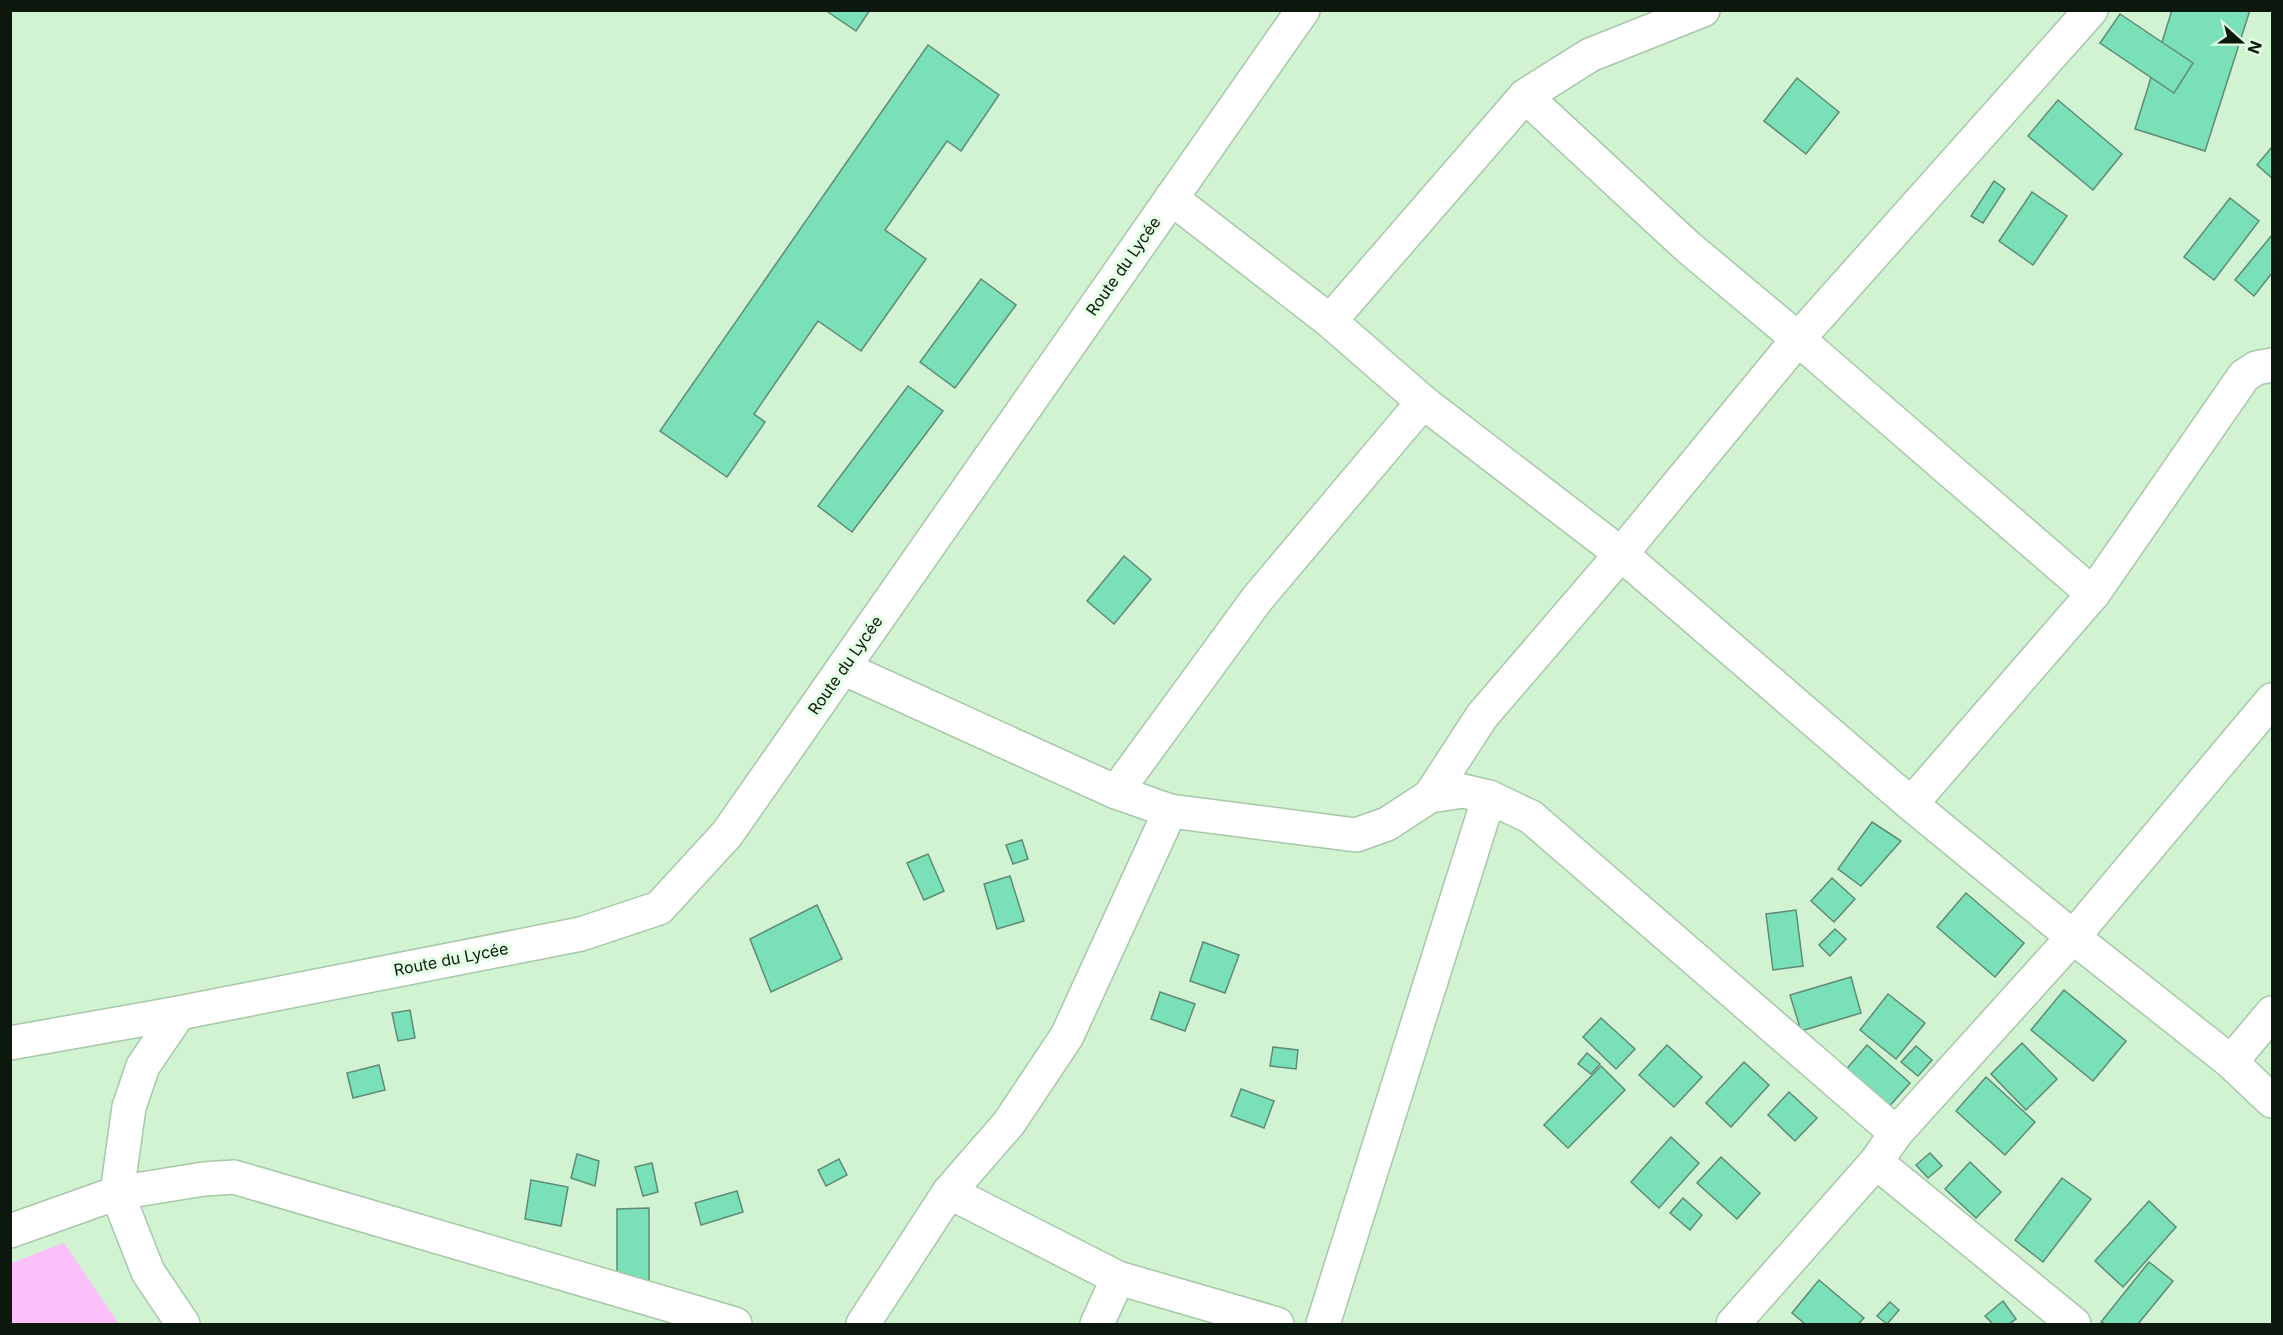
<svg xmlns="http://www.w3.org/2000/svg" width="2283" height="1335" font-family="Inter,sans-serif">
  <rect width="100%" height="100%" fill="#d1f3d2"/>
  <polygon fill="#fbc0fc" points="64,1243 119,1324 11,1324 11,1263"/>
  <g fill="#7ae0b8" stroke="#5e8b78" stroke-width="1.5">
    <polygon points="825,10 870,10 856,31"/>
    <polygon points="2172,10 2250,10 2205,151 2135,129"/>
    <polygon points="2120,14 2193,63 2174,93 2100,43"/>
    <polygon points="928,45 999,95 961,151 947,141 885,230 926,259 861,351 818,321 754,414 765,422 727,477 660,431"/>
    <polygon points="1797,78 1839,112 1806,154 1764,121"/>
    <polygon points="2058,100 2122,154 2093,190 2028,136"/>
    <polygon points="2272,147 2272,178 2257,165"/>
    <polygon points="1994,181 2005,189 1983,223 1971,216"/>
    <polygon points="2032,192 2067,216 2033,265 1999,241"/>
    <polygon points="2230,198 2259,221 2214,280 2184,257"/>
    <polygon points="2272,235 2272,273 2254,296 2235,280"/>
    <polygon points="981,279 1016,305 955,388 920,362"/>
    <polygon points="908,386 943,411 852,532 818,506"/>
    <polygon points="1124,556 1151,579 1114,624 1087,601"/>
    <polygon points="1872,822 1901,841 1861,886 1838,869"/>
    <polygon points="1022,840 1028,859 1013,864 1006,845"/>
    <polygon points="928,854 944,891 924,900 907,863"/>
    <polygon points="1010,876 1024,921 997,929 984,884"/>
    <polygon points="1832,878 1855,899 1834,922 1811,901"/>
    <polygon points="1966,893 2024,943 1995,977 1937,927"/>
    <polygon points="817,905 842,959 771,992 750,939"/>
    <polygon points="1796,910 1803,966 1773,970 1766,914"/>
    <polygon points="1835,929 1846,939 1830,956 1819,945"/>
    <polygon points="1203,942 1239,955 1225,993 1190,981"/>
    <polygon points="1851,977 1861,1013 1801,1031 1790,995"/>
    <polygon points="2064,990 2126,1041 2093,1081 2031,1030"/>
    <polygon points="1160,992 1195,1004 1185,1031 1151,1019"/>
    <polygon points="1888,994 1925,1023 1896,1059 1860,1030"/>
    <polygon points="410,1010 415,1038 398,1041 392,1013"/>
    <polygon points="1601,1018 1635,1049 1616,1069 1583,1037"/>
    <polygon points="2022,1043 2057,1079 2026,1110 1991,1074"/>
    <polygon points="1667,1045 1702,1077 1674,1107 1639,1075"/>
    <polygon points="1867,1045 1910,1083 1887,1109 1844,1072"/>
    <polygon points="1916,1046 1932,1060 1918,1076 1901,1062"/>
    <polygon points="1273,1047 1298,1050 1296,1069 1270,1066"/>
    <polygon points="1587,1053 1600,1064 1591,1074 1578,1064"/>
    <polygon points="1744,1062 1769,1085 1731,1127 1706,1103"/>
    <polygon points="379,1065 385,1090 353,1098 347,1073"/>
    <polygon points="1601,1066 1625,1090 1568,1148 1544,1125"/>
    <polygon points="1986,1077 2035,1122 2005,1155 1956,1111"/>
    <polygon points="1241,1089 1274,1101 1264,1128 1231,1116"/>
    <polygon points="1789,1092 1817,1118 1795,1141 1768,1115"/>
    <polygon points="1671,1137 1699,1163 1659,1208 1631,1182"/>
    <polygon points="1930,1153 1942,1166 1928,1178 1916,1165"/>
    <polygon points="577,1154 599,1161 595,1186 571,1178"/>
    <polygon points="1721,1157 1760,1193 1737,1219 1697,1183"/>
    <polygon points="839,1159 847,1175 826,1186 818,1170"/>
    <polygon points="1970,1162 2001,1192 1976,1218 1945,1189"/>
    <polygon points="652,1163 658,1192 643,1196 635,1167"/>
    <polygon points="2062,1178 2091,1199 2043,1262 2015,1240"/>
    <polygon points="531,1180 568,1187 561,1226 525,1219"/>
    <polygon points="737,1191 743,1212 701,1225 695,1203"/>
    <polygon points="1683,1198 1702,1215 1690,1230 1670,1213"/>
    <polygon points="2149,1201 2176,1227 2123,1287 2095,1261"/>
    <polygon points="649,1208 649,1285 617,1285 617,1209"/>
    <polygon points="2149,1262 2173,1281 2138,1324 2105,1324 2101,1322"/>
    <polygon points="1819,1280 1864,1318 1858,1324 1805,1324 1792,1313"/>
    <polygon points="2003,1301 2016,1319 2009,1324 1993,1324 1985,1316"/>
    <polygon points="1890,1302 1899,1310 1887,1324 1877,1316"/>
  </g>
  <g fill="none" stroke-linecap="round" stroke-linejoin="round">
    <g stroke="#a7c8a8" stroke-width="36">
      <g id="minor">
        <polyline points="1525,96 1688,247 1798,339 2093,594"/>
        <polyline points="1171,198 1330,321 1423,402 1621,554 1911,804 2073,937 2231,1062 2272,1101"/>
        <polyline points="1330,321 1525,96 1590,55 1703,10"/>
        <polyline points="843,668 1116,792 1170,811 1356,835 1387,824 1430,796 1463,791 1489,797 1531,817 1896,1133"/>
        <polyline points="1116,792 1257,599 1423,402"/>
        <polyline points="1430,796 1482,716 1621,554 1798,339 2091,10"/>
        <polyline points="1911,804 2093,594 2244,376 2256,368 2272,365"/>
        <polyline points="10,1043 179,1013"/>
        <polyline points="2231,1062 2272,1013"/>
        <polyline points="1876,1162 2074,1324"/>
        <polyline points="949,1192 1118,1278 1277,1324"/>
        <polyline points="10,1231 117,1193 204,1179 234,1177 735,1324"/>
        <polyline points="863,1324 949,1192 1009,1123 1067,1036 1170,811"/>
        <polyline points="1097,1324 1118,1278"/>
        <polyline points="1323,1324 1489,797"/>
        <polyline points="1733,1324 1876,1162 1896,1133 2073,937 2272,700"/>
      </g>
    </g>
    <g stroke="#a7c8a8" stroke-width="36">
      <polyline id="major" points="183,1324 148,1272 117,1193 129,1107 143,1066 179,1013 581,934 659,908 727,834 1303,10"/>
    </g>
    <use href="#minor" stroke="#fff" stroke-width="33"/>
    <use href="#major" stroke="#fff" stroke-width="33"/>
  </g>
  <g text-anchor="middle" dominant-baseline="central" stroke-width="6" stroke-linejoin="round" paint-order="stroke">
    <g font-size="16" fill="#0c180d" stroke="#e3ffe4">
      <text transform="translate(1123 266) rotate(-55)">Route du Lycée</text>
      <text transform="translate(845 665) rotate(-55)">Route du Lycée</text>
      <text transform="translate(451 959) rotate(-11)">Route du Lycée</text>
    </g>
  </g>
  <rect width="2283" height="1335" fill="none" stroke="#0c180d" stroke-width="24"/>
  <g transform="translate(2241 42) rotate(111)" stroke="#e3ffe4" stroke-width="4.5" paint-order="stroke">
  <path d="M0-4.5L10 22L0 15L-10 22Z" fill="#0c180d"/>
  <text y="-9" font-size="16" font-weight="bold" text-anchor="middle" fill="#0c180d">N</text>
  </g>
</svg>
